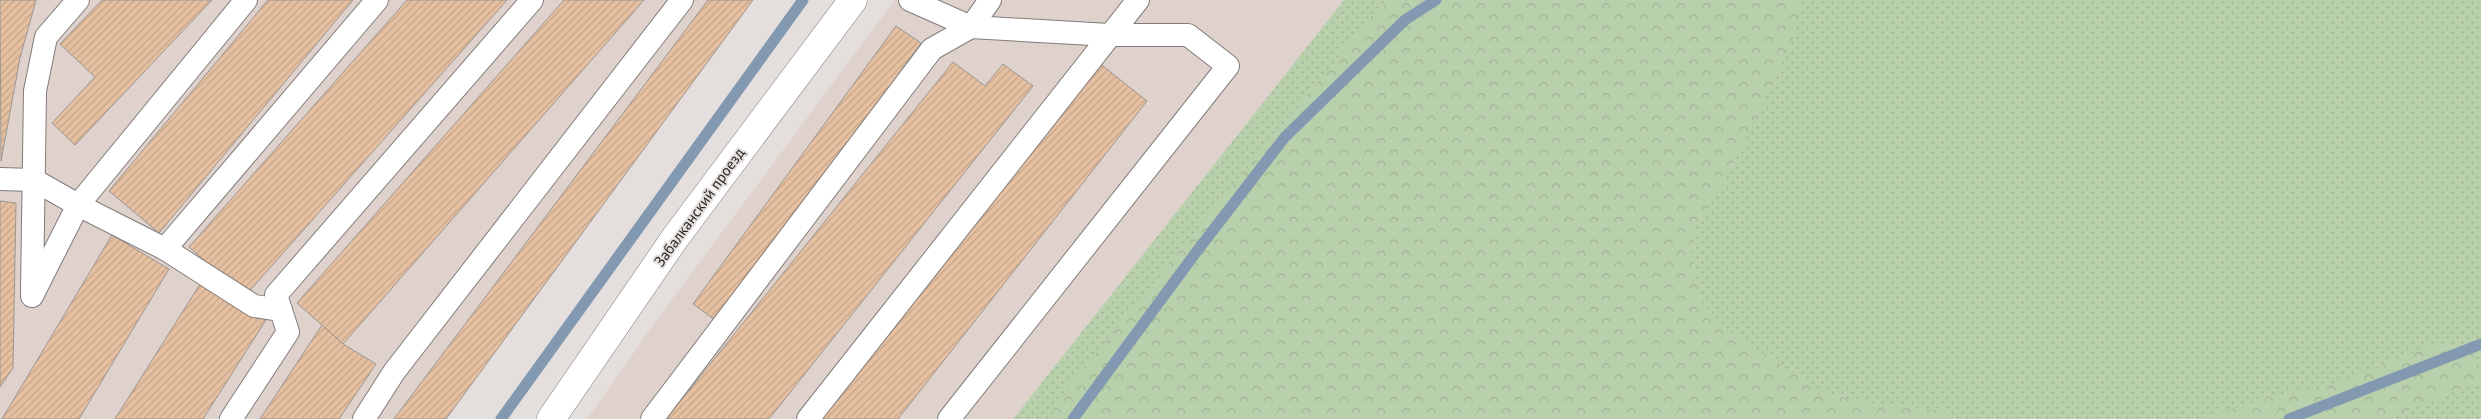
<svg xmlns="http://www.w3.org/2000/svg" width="2481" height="419" font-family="'PT Sans',sans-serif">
  <defs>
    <pattern id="grass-dots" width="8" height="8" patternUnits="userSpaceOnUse" patternTransform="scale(1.25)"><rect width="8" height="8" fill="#b9d0ac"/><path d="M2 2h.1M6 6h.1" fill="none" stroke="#9fb394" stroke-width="1.8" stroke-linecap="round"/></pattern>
    <pattern id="forest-crowns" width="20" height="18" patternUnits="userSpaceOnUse" patternTransform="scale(1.25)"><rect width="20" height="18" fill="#b9d0ac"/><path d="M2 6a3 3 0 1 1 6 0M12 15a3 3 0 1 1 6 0" fill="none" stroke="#9fb394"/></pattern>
    <pattern id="building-hatch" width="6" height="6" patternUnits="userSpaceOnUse" patternTransform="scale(1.25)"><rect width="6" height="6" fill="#e6c0a0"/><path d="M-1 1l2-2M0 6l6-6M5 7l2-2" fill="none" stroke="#c5a58a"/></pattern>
  </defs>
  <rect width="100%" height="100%" fill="#e4dfdd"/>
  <g fill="#dfd2cd">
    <polygon points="0,0 753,0 446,419 0,419"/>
    <polygon points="895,0 1344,0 1013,419 587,419 658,318"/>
  </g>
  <polygon fill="url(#grass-dots)" points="1344,0 2481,0 2481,419 1013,419"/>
  <g fill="url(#forest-crowns)">
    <polygon points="1390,0 1803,0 1793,37 1778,72 1726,179 1696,226 1691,262 1701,301 1729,331 1823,392 1863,402 1944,411 1957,419 1053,419 1055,403 1374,13"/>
    <polygon points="2431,346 2469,346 2481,370 2481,381 2386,419 2200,419 2282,394 2318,389"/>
  </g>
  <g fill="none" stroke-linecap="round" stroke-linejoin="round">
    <g stroke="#8299b1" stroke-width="11">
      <polyline points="501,419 803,0"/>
      <polyline points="1073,419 1197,251 1285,137 1405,20 1436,0"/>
      <polyline points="2289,419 2481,344"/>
    </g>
  </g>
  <g fill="url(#building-hatch)" stroke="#9a9693">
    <polygon points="0,0 36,0 20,58 1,161"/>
    <polygon points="102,0 212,0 75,145 52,123 95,77 60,44"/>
    <polygon points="268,0 353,0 159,233 109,191"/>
    <polygon points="407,0 507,0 245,296 189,247"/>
    <polygon points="564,0 644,0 343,344 297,303"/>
    <polygon points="708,0 753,0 446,419 394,419"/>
    <polygon points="896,26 921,43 718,322 693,304"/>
    <polygon points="953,62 985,86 1003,64 1033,86 769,419 666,419"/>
    <polygon points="1099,63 1147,101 898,419 821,419"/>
    <polygon points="0,201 16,203 13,368 0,387"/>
    <polygon points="112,235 169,269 79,419 2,419"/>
    <polygon points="202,281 266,320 203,419 115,419"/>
    <polygon points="322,325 343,344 376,364 339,419 260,419"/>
  </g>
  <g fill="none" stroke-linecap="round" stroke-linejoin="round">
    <g stroke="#817c7a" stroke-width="24">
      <g id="lane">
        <polyline points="910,0 971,27 1109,35 1188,35 1228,66 949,419"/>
        <polyline points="0,179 34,180 78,205 246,0"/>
        <polyline points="165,249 377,0"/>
        <polyline points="32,291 35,91 46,37 78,0"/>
        <polyline points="32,296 78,205 165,249 254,306 281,310"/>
        <polyline points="231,419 288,332 276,295 532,0"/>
        <polyline points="364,419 394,372 682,0"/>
        <polyline points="652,419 932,49 971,27 990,0"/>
        <polyline points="808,419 1138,0"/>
      </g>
    </g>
    <g stroke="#817c7a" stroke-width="29">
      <polyline id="street" points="551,419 675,238 853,0"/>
    </g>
    <use href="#lane" stroke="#fff" stroke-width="22"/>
    <use href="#street" stroke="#fff" stroke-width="28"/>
  </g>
  <g text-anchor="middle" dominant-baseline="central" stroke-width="4" stroke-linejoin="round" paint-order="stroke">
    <g font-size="15" fill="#292726" stroke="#e4dfdd">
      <text transform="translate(699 207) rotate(-54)">Забалканский проезд</text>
    </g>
  </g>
</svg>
